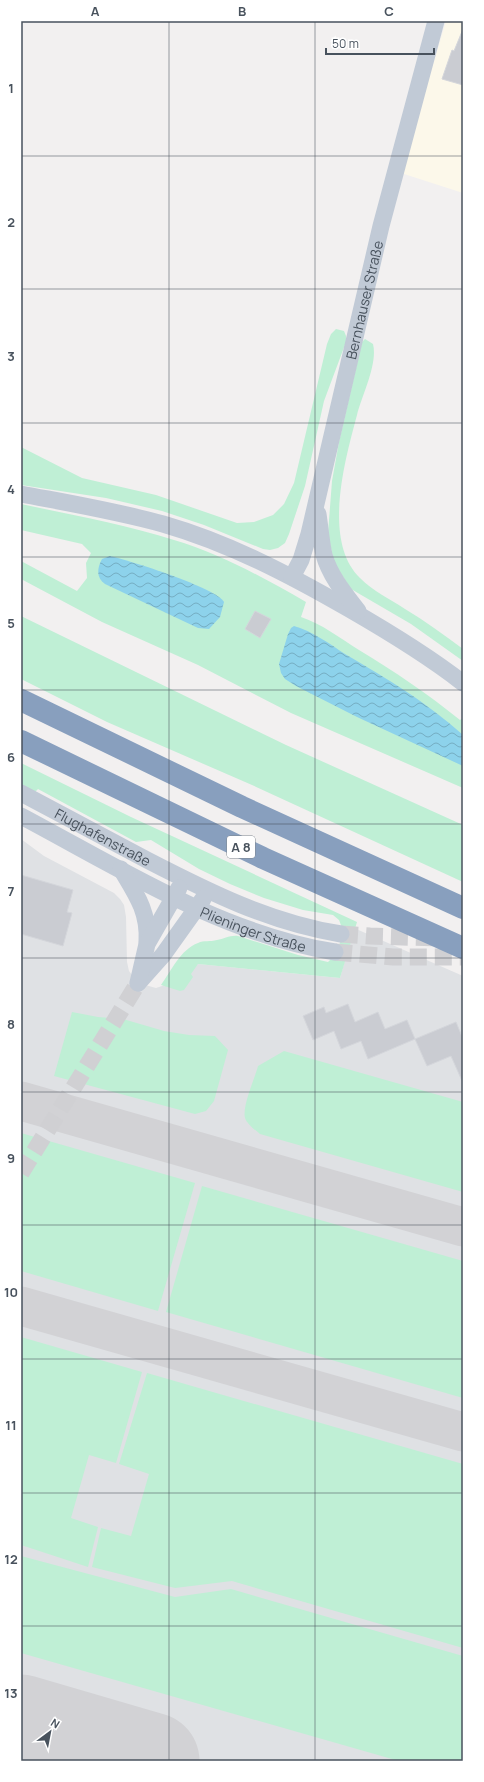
<svg xmlns="http://www.w3.org/2000/svg" width="484" height="1782" font-family="Manrope,sans-serif">
  <defs>
    <pattern id="water-waves" width="16" height="10" patternUnits="userSpaceOnUse"><rect width="16" height="10" fill="#8dd2eb"/><path d="M0 5q4-4 8 0t8 0" fill="none" stroke="#75adc2"/></pattern>
  </defs>
  <rect width="100%" height="100%" fill="#f2f0f0"/>
  <polygon fill="#fcf8ea" points="446,21 463,21 463,193 401,173"/>
  <polygon fill="#dfe1e4" points="21,839 44,856 114,893 120,899 124,905 126,917 127,962 129,971 138,983 156,988 171,983 198,964 340,978 354,928 463,976 463,1761 21,1761"/>
  <g fill="#bfefd5">
    <polygon points="336,329 344,331 346,336 346,342 324,401 305,486 289,534 285,543 278,548 270,550 263,549 204,525 162,511 106,498 21,485 21,447 82,478 156,495 237,523 254,522 273,515 284,504 294,483 327,344 331,334"/>
    <path d="M365,339L373,344C378,364 362,395 357,415C345,460 322,541 360,578C373,591 390,599 405,609C425,621 444,635 463,649V661L411,624L351,589L334,563L328,533L332,481L339,442L362,342Z"/>
    <path d="M21,504C72,515 124,524 174,540C221,554 264,578 306,602L301,617C322,624 340,638 359,650C394,671 428,694 460,720L463,718V788L291,713L198,665L102,622L21,579V561L77,591L87,578L86,563L91,553L82,544L21,530Z"/>
    <polygon points="21,616 286,745 463,825 463,882 252,785 107,722 21,679"/>
    <path d="M21,763L131,817L357,922L340,978L198,964L191,974L193,977L184,990L180,991L161,985C171,971 181,949 198,943C204,940 210,942 217,940C224,939 230,935 238,936L298,955L328,962L336,954L342,937V928L339,920L333,915L303,910L264,898L230,884L199,869L151,840L136,842L38,789L35,792L21,784Z"/>
    <polygon points="72,1012 98,1017 123,1019 164,1031 189,1035 215,1036 228,1050 214,1101 206,1111 195,1114 54,1076"/>
    <path d="M284,1051L463,1102V1192L260,1134C255,1130 247,1124 245,1118C242,1106 255,1078 258,1066Z"/>
    <polygon points="21,1133 195,1183 158,1311 21,1271"/>
    <polygon points="202,1186 463,1261 463,1398 166,1312"/>
    <polygon points="21,1337 142,1372 116,1463 89,1455 71,1518 98,1527 88,1567 21,1545"/>
    <polygon points="147,1373 463,1464 463,1648 232,1581 175,1588 92,1567 101,1528 131,1536 149,1474 119,1464"/>
    <polygon points="21,1556 175,1597 231,1589 463,1656 463,1761 399,1761 21,1653"/>
  </g>
  <g fill="url(#water-waves)">
    <path d="M110,556C128,560 217,588 224,602L220,617L209,629L198,628L105,584C96,578 97,568 102,559Z"/>
    <path d="M294,626C312,631 330,644 345,654C389,680 425,701 463,735V766L357,717L296,686L285,679L281,673L279,664L288,634L291,628Z"/>
  </g>
  <g fill="none" stroke-linecap="round" stroke-linejoin="round">
    <g stroke="#d2d2d5" stroke-width="39">
      <polyline points="21,1101 463,1227"/>
      <polyline points="21,1306 463,1432"/>
    </g>
    <polyline stroke="#d2d2d5" stroke-width="97" points="21,1723 151,1761"/>
  </g>
  <g fill="#caccd2" stroke="#d4d6db">
    <polygon points="463,29 463,85 442,79 452,50 454,51"/>
    <polygon points="255,611 271,619 260,638 245,629"/>
    <polygon points="21,875 73,890 67,912 72,913 63,946 21,934"/>
    <polygon points="348,1004 355,1022 378,1012 385,1029 407,1020 415,1039 368,1059 361,1041 341,1049 334,1031 313,1040 303,1016 324,1007 326,1013"/>
    <polygon points="456,1022 463,1039 463,1083 451,1056 427,1066 415,1039"/>
  </g>
  <g fill="none" stroke-linecap="round" stroke-linejoin="round">
    <g stroke="#d0d0d3" stroke-width="17" stroke-dasharray="17 8" stroke-linecap="butt">
      <polyline points="341,934 370,936 437,938"/>
      <polyline points="335,952 393,957 463,957"/>
      <polyline points="21,1173 138,983"/>
    </g>
    <g stroke="#c1cad6" stroke-width="17">
      <path d="M21,494C68,503 116,511 163,524C229,543 290,575 349,609C389,632 427,655 463,683"/>
      <path d="M318,514C320,527 321,541 324,555C330,576 345,594 358,611"/>
      <path id="s1" d="M292,577L301,560L309,534L381,226L436,21"/>
      <path id="s2" d="M21,793C63,815 105,838 147,860C209,892 271,923 341,934"/>
      <path id="s3" d="M21,816C121,869 222,934 335,952"/>
      <path d="M121,869C136,894 149,912 147,942"/>
      <polyline points="138,983 163,955 203,899"/>
      <polyline points="138,983 147,944 179,888"/>
    </g>
    <g stroke="#889fbe" stroke-width="22">
      <polyline points="21,700 242,807 463,908"/>
      <polyline points="21,741 263,858 463,948"/>
    </g>
  </g>
  <path fill="none" stroke="#48525d" stroke-width="1" stroke-opacity="0.55" d="M169,21V1761M315,21V1761M21,156H463M21,289H463M21,423H463M21,557H463M21,690H463M21,824H463M21,958H463M21,1092H463M21,1225H463M21,1359H463M21,1493H463M21,1626H463"/>
  <g text-anchor="middle" dominant-baseline="central" stroke-width="3" stroke-linejoin="round" paint-order="stroke">
    <rect fill="#fff" stroke="#7f868e" stroke-width="1" x="227" y="836" width="28" height="22" rx="3"/>
    <g font-size="13" font-weight="bold" fill="#48525d">
      <text x="241" y="847">A 8</text>
    </g>
    <g font-size="14" fill="#48525d" stroke="#fff">
      <text stroke="none"><textPath href="#s1" startOffset="287">Bernhauser Straße</textPath></text>
      <text stroke="none"><textPath href="#s2" startOffset="93">Flughafenstraße</textPath></text>
      <text stroke="none"><textPath href="#s3" startOffset="259">Plieninger Straße</textPath></text>
    </g>
  </g>
  <rect width="484" height="1782" fill="none" stroke="#ffffff" stroke-width="44"/>
  <g transform="translate(50 1732) rotate(32)" stroke="#ffffff" stroke-width="3" paint-order="stroke">
  <path d="M0-3L7 15L0 10L-7 15Z" fill="#48525d"/>
  <text y="-6" font-size="11" font-weight="bold" text-anchor="middle" fill="#48525d">N</text>
  </g>
  <path d="M326 48v6h108v-6" fill="none" stroke="#48525d" stroke-width="2"/>
  <text x="332" y="48" font-size="12" fill="#48525d" stroke="#ffffff" stroke-width="3" paint-order="stroke">50 m</text>
  <rect x="22" y="22" width="440" height="1738" fill="none" stroke="#48525d" stroke-width="1.5"/>
  <g font-size="13" text-anchor="middle" font-weight="bold" fill="#48525d">
    <text x="95" y="16">A</text>
    <text x="242" y="16">B</text>
    <text x="389" y="16">C</text>
    <text x="11" y="93">1</text>
    <text x="11" y="227">2</text>
    <text x="11" y="361">3</text>
    <text x="11" y="494">4</text>
    <text x="11" y="628">5</text>
    <text x="11" y="762">6</text>
    <text x="11" y="896">7</text>
    <text x="11" y="1029">8</text>
    <text x="11" y="1163">9</text>
    <text x="11" y="1297">10</text>
    <text x="11" y="1430">11</text>
    <text x="11" y="1564">12</text>
    <text x="11" y="1698">13</text>
  </g>
</svg>
